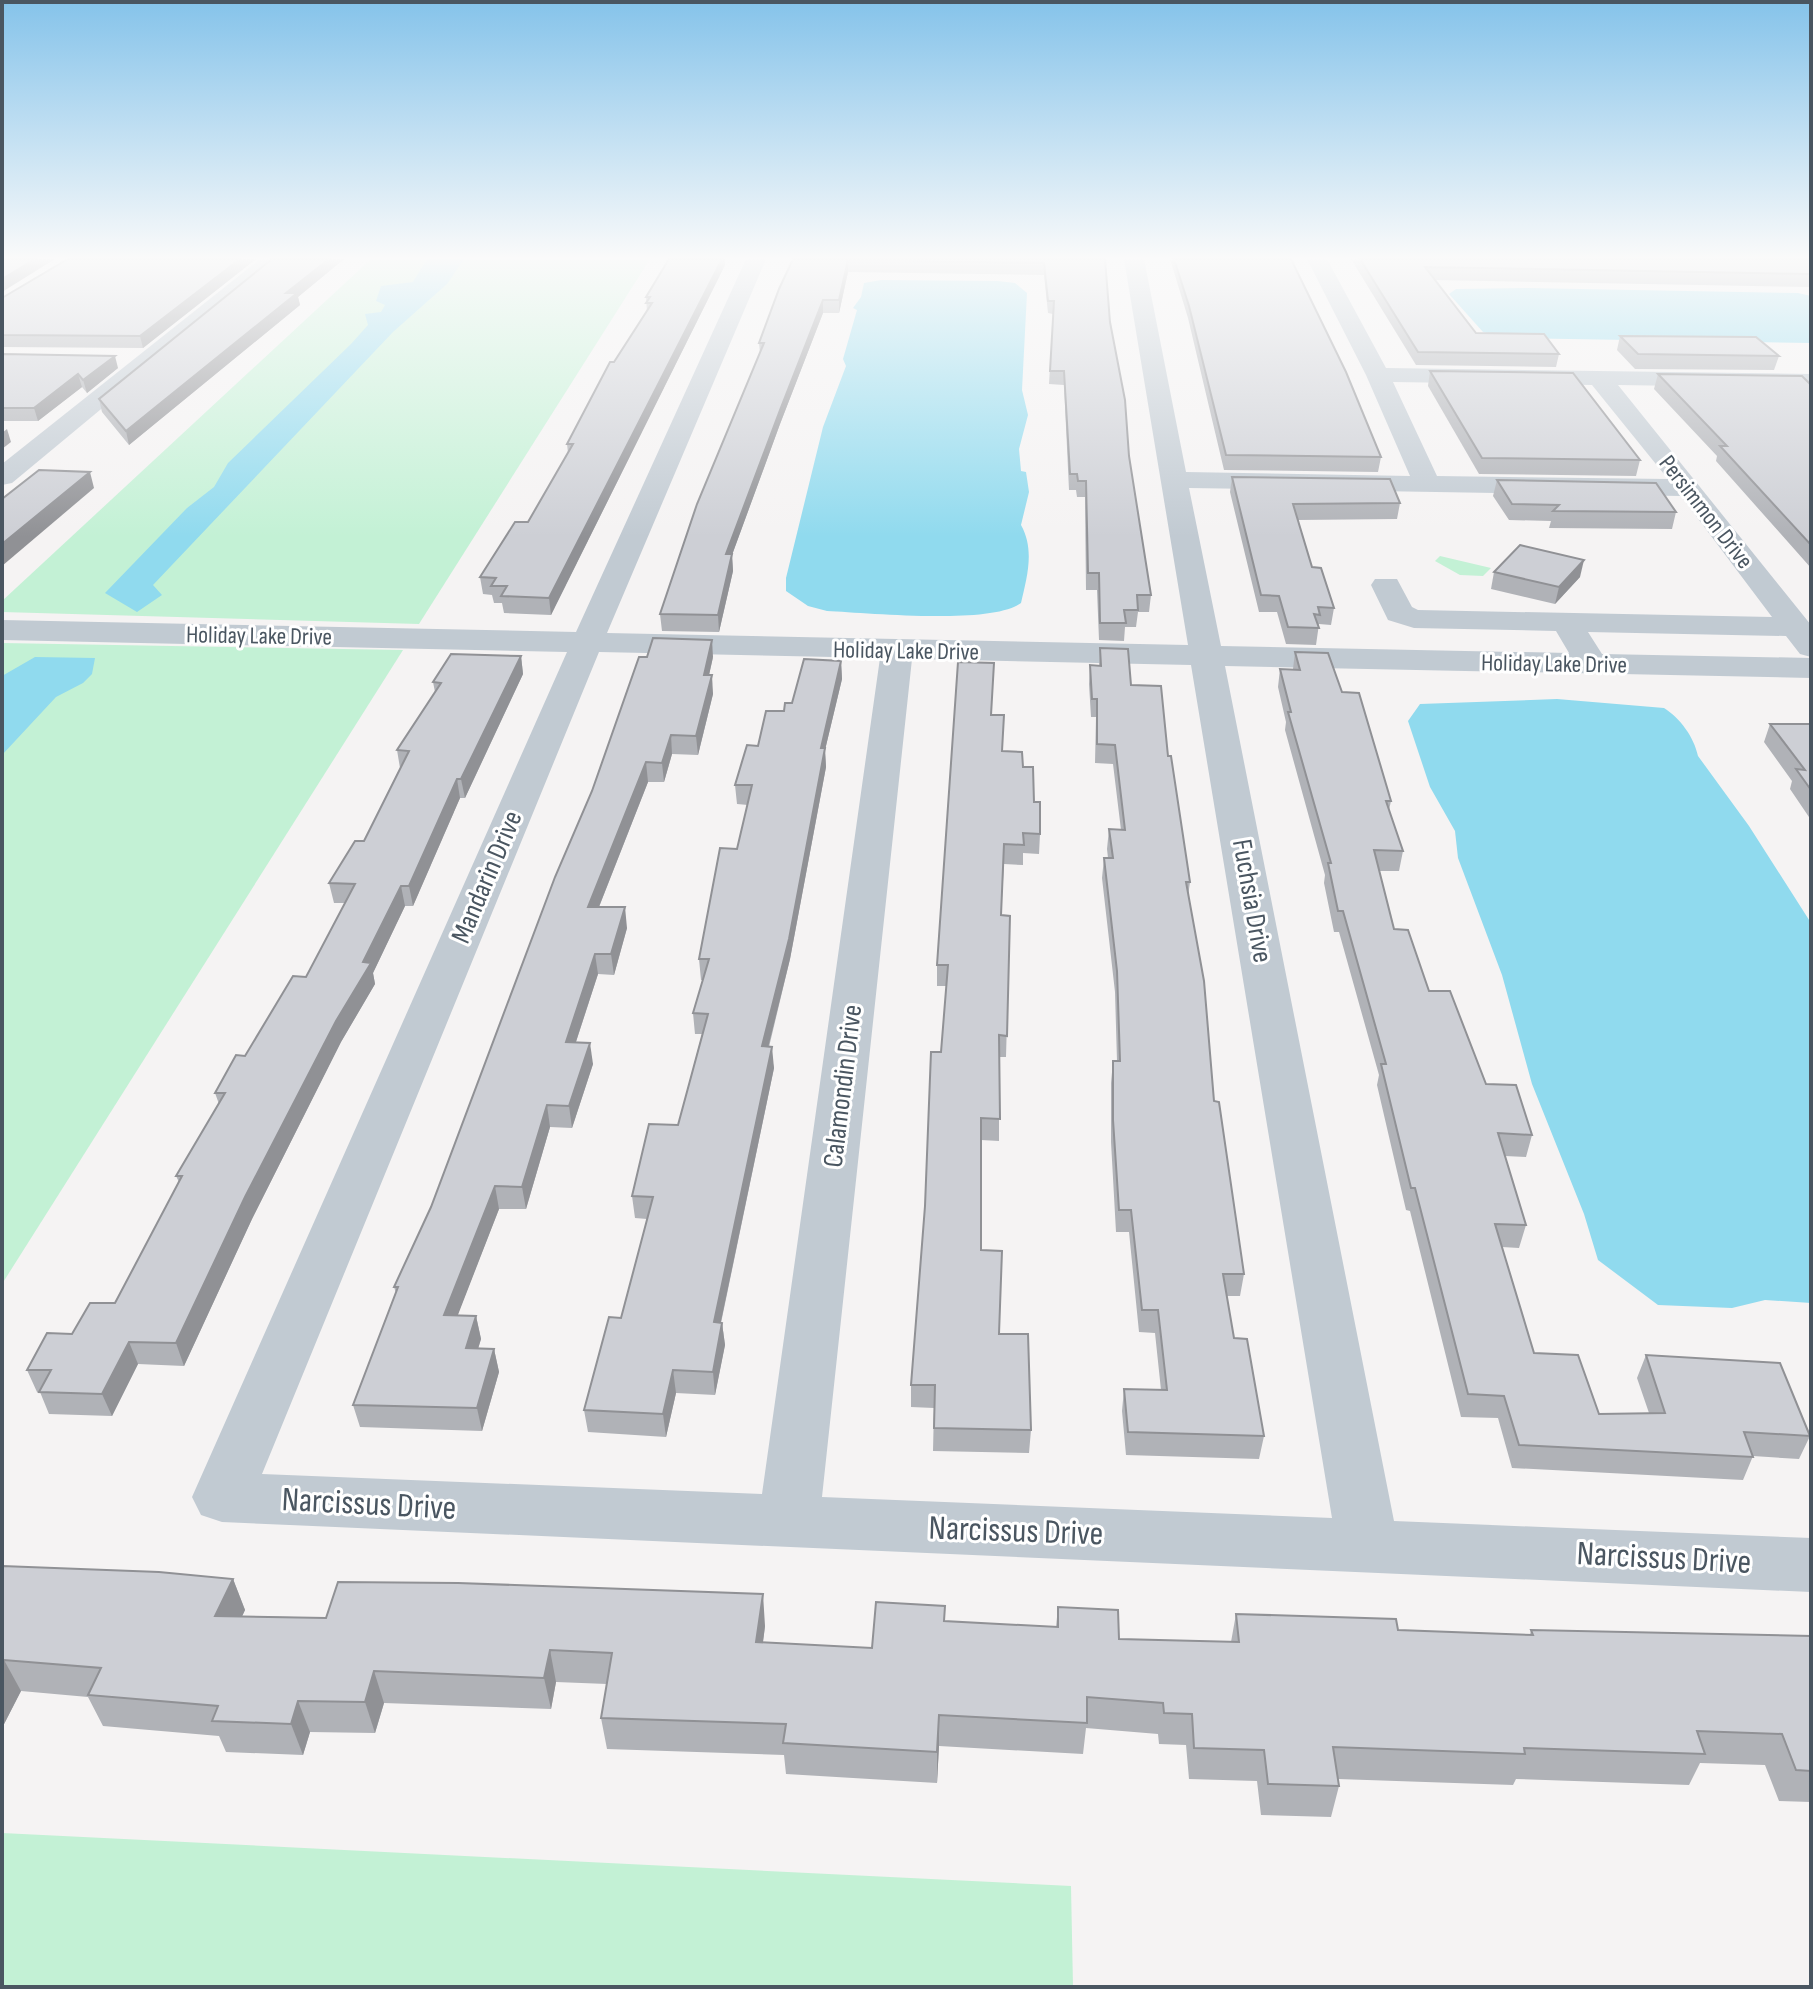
<svg xmlns="http://www.w3.org/2000/svg" width="1813" height="1989" font-family="'Sofia Sans Condensed',sans-serif">
  <rect width="100%" height="100%" fill="#f5f3f3"/>
  <g fill="#c3f1d5">
    <polygon points="371,259 650,259 419,624 2,612 2,601"/>
    <polygon points="1440,556 1491,568 1483,576 1460,575 1435,561"/>
    <polygon points="2,643 403,650 2,1284"/>
    <polygon points="2,1833 1071,1886 1073,1987 2,1987"/>
  </g>
  <g fill="#90daee">
    <polygon points="427,259 464,259 447,284 393,332 153,585 162,595 137,612 105,593 187,508 214,487 228,463 351,344 368,325 365,314 381,312 385,305 376,301 381,286 413,282"/>
    <path d="M881,280L998,281L1015,283L1027,293L1022,390L1028,415L1019,449L1021,471L1026,472L1029,492L1021,525C1035,550 1027,577 1021,603C991,625 869,613 827,611L808,606L786,591V578L823,427L846,366L843,359L857,310L853,308L861,297L864,283Z"/>
    <polygon points="1527,288 1798,293 1811,296 1811,343 1503,338 1483,332 1449,294 1456,289"/>
    <polygon points="35,657 95,658 92,674 83,683 56,697 2,755 2,676"/>
    <path d="M1557,699L1664,708C1680,718 1694,737 1698,756L1749,826L1811,923V1303L1765,1300L1732,1308L1658,1305L1598,1260L1584,1214L1532,1084L1502,975L1458,858L1455,831L1430,787L1408,721L1420,704Z"/>
  </g>
  <g fill="none" stroke-linecap="round" stroke-linejoin="round">
    <g fill="#c1cad2" fill-rule="evenodd">
      <polygon points="260,259 282,259 12,483 2,485 2,464"/>
      <path d="M746,259H766L607,633L1188,645L1124,259H1144L1186,472L1410,476L1366,375L1307,259H1327L1386,368L1811,374V388L1618,385L1811,625V657L1800,654L1786,636L1588,632L1602,654L1811,658V678L1225,666L1394,1521L1811,1538V1592L222,1522L201,1515L192,1497L567,652L2,640V620L576,632ZM1393,382L1592,385L1668,479L1437,476ZM1189,488L1681,496L1772,617L1418,610L1412,607L1397,579H1375L1371,585L1388,620L1414,628L1556,631L1569,653L1221,646ZM599,652L880,658L762,1494L262,1474ZM912,659L1191,665L1332,1518L822,1497Z"/>
    </g>
  </g>
  <g fill="#b0b2b7">
    <polygon points="68,259 256,259 143,348 2,347 2,298"/>
    <polygon points="272,259 344,259 298,297 300,305 129,445 102,412 99,399"/>
    <polygon points="793,259 1105,259 1110,322 1129,456 1151,595 1149,612 1138,612 1136,627 1125,627 1124,641 1099,640 1097,590 1086,590 1085,497 1077,497 1076,490 1069,490 1064,385 1049,384 1053,314 1048,313 1044,275 848,272 839,313 823,313 780,424 732,555 733,571 719,632 662,631 660,614 760,353 759,343"/>
    <polygon points="1170,259 1291,259 1381,457 1378,472 1224,470 1188,318"/>
    <polygon points="1351,259 1811,259 1811,287 1435,280 1476,333 1559,354 1556,367 1416,365"/>
    <polygon points="725,265 551,615 504,613 502,603 494,603 492,595 483,594 480,577 528,522 568,453 567,444 614,362 647,312 646,297"/>
    <polygon points="1620,336 1779,356 1774,370 1635,369 1617,350"/>
    <polygon points="2,354 118,368 87,393 82,387 38,421 2,421"/>
    <polygon points="1430,371 1640,460 1636,476 1479,474 1428,386"/>
    <polygon points="1658,374 1811,385 1811,568 1716,461 1717,456 1654,389"/>
    <polygon points="1232,477 1400,503 1397,519 1297,520 1312,567 1334,608 1331,625 1319,624 1316,645 1286,644 1277,612 1259,612 1230,492"/>
    <polygon points="1497,480 1676,512 1672,529 1549,528 1551,521 1509,520 1493,496"/>
    <polygon points="1494,572 1580,577 1555,604 1491,589"/>
    <polygon points="1100,648 1131,685 1168,756 1190,882 1188,896 1214,1101 1244,1274 1240,1296 1227,1296 1234,1338 1264,1436 1259,1459 1126,1455 1122,1411 1124,1389 1161,1390 1155,1333 1139,1332 1129,1232 1116,1232 1111,1142 1111,1083 1113,1061 1117,1061 1115,992 1102,878 1104,858 1108,858 1107,849 1109,829 1121,830 1113,764 1095,763 1096,717 1091,717 1089,684 1090,665 1099,666"/>
    <polygon points="1295,652 1342,692 1391,801 1389,810 1403,851 1399,871 1379,871 1394,929 1429,991 1486,1084 1532,1135 1526,1157 1505,1156 1526,1225 1519,1248 1502,1247 1534,1353 1599,1414 1649,1413 1637,1378 1646,1355 1810,1436 1799,1459 1753,1456 1743,1480 1512,1468 1498,1418 1461,1417 1410,1211 1406,1210 1377,1085 1379,1075 1339,932 1334,932 1324,883 1325,875 1285,730 1286,722 1278,687 1280,669 1293,669"/>
    <polygon points="521,656 523,674 465,798 460,798 413,906 405,906 373,973 375,984 341,1042 252,1219 184,1366 138,1364 112,1416 49,1414 40,1392 37,1392 27,1370 115,1303 179,1182 176,1176 219,1104 215,1093 306,977 345,903 334,903 329,883 364,841 400,768 397,750 435,692 433,682"/>
    <polygon points="713,657 709,675 713,694 698,755 672,754 664,782 648,782 599,907 627,928 614,975 598,974 576,1042 593,1064 572,1128 550,1127 526,1209 499,1209 457,1316 476,1316 481,1339 478,1349 494,1349 499,1372 482,1431 360,1427 353,1405 396,1293 394,1287 431,1207 555,877"/>
    <polygon points="841,661 842,679 825,750 826,767 790,959 769,1047 774,1068 721,1323 722,1323 725,1345 715,1395 676,1393 666,1437 588,1432 584,1410 621,1318 647,1219 635,1218 632,1196 678,1125 702,1034 695,1034 693,1013 703,980 701,980 699,959 737,849 748,805 737,804 735,785 758,746 784,711"/>
    <polygon points="991,715 1003,751 1023,767 1034,802 1040,834 1039,854 1023,853 1023,865 1004,864 1001,915 1010,916 1006,1057 999,1057 999,1141 981,1140 981,1250 999,1334 1031,1430 1029,1453 933,1451 934,1408 911,1407 911,1385 947,986 937,986 937,965"/>
    <polygon points="1770,724 1811,724 1811,820 1790,789 1792,781 1764,742"/>
    <polygon points="2,1566 233,1579 245,1610 242,1616 765,1626 763,1642 872,1648 945,1621 1056,1627 1058,1607 1119,1639 1231,1642 1236,1614 1398,1630 1530,1635 1531,1630 1811,1636 1811,1802 1779,1801 1765,1765 1700,1763 1689,1785 1516,1779 1513,1785 1338,1779 1339,1786 1331,1817 1261,1815 1257,1781 1189,1779 1186,1745 1159,1744 1158,1734 1086,1728 1083,1754 939,1746 937,1783 786,1774 784,1755 607,1749 601,1718 607,1684 556,1682 551,1709 384,1703 375,1733 310,1732 303,1755 226,1752 219,1736 103,1726 88,1697 21,1691 2,1728"/>
  </g>
  <g fill="#909195">
    <polygon points="35,259 55,259 2,292 2,279"/>
    <polygon points="240,259 256,259 143,348 140,336"/>
    <polygon points="329,259 344,259 298,297 300,305 129,445 126,431 286,293"/>
    <polygon points="720,259 725,259 725,265 551,615 549,598"/>
    <polygon points="848,260 848,272 839,313 839,300"/>
    <polygon points="823,300 823,313 780,424 732,555 733,571 719,632 718,615 726,554 780,410"/>
    <polygon points="115,356 118,368 87,393 83,380"/>
    <polygon points="78,374 82,387 38,421 34,408"/>
    <polygon points="7,429 11,442 2,449 2,433"/>
    <polygon points="90,472 94,488 2,566 2,544"/>
    <polygon points="1584,560 1580,577 1555,604 1559,587"/>
    <polygon points="712,640 713,657 705,693 704,675"/>
    <polygon points="521,656 523,674 465,798 461,779"/>
    <polygon points="841,661 842,679 825,750 826,767 790,959 763,1068 762,1046 821,748"/>
    <polygon points="712,675 713,694 698,755 696,736"/>
    <polygon points="671,735 672,754 664,782 662,763"/>
    <polygon points="646,762 648,782 591,927 588,907"/>
    <polygon points="457,779 460,798 413,906 409,886"/>
    <polygon points="401,886 405,906 373,973 375,984 341,1042 252,1219 184,1366 176,1343 245,1197"/>
    <polygon points="625,907 627,928 614,975 611,954"/>
    <polygon points="595,954 598,974 569,1063 566,1042"/>
    <polygon points="590,1043 593,1064 572,1128 569,1106"/>
    <polygon points="772,1047 774,1068 716,1345 714,1322"/>
    <polygon points="547,1105 550,1127 526,1209 522,1187"/>
    <polygon points="495,1186 499,1209 449,1338 444,1315"/>
    <polygon points="476,1316 481,1339 471,1371 466,1348"/>
    <polygon points="722,1323 725,1345 715,1395 713,1372"/>
    <polygon points="129,1342 138,1364 112,1416 102,1394"/>
    <polygon points="494,1349 499,1372 482,1431 477,1408"/>
    <polygon points="673,1370 676,1393 666,1437 663,1414"/>
    <polygon points="233,1579 245,1610 228,1647 215,1616"/>
    <polygon points="763,1594 765,1626 759,1673 756,1642"/>
    <polygon points="550,1650 556,1682 551,1709 544,1678"/>
    <polygon points="4,1660 21,1691 2,1728 2,1664"/>
    <polygon points="374,1671 384,1703 375,1733 365,1702"/>
    <polygon points="298,1701 310,1732 303,1755 291,1724"/>
    <polygon points="939,1715 939,1746 937,1783 937,1752"/>
  </g>
  <g fill="#cdcfd5" stroke="#909195" stroke-width="2">
    <polygon points="2,259 35,259 2,279"/>
    <polygon points="68,259 240,259 140,336 2,335 2,298"/>
    <polygon points="272,259 329,259 286,293 297,293 126,431 99,399"/>
    <polygon points="669,259 722,259 549,598 501,596 507,586 491,586 496,578 480,577 515,522 528,522 573,444 567,444 610,362 614,362 652,303 646,303 650,297 646,297"/>
    <polygon points="793,259 1105,259 1110,322 1125,400 1129,456 1151,595 1137,595 1138,610 1124,610 1126,623 1100,623 1099,573 1088,573 1086,481 1078,481 1077,474 1070,474 1064,371 1050,371 1054,301 1048,301 1044,263 848,260 839,300 823,300 780,410 726,554 732,554 718,615 660,614 697,504 764,343 759,343 779,289"/>
    <polygon points="1174,259 1291,259 1346,372 1381,457 1226,455 1189,306"/>
    <polygon points="1360,259 1811,259 1811,274 1425,267 1476,333 1544,334 1559,354 1418,352"/>
    <polygon points="1620,336 1756,337 1779,356 1638,354"/>
    <polygon points="2,354 115,356 83,380 78,374 34,408 2,408"/>
    <polygon points="1430,371 1573,373 1640,460 1482,458"/>
    <polygon points="1658,374 1802,376 1811,385 1811,545 1720,446 1727,446"/>
    <polygon points="39,470 90,472 2,544 2,499"/>
    <polygon points="1232,477 1390,479 1400,503 1293,504 1312,567 1321,568 1334,608 1318,607 1320,615 1314,614 1319,628 1288,627 1279,596 1261,595"/>
    <polygon points="1497,480 1656,483 1676,512 1553,511 1559,505 1512,504"/>
    <polygon points="1520,545 1584,560 1559,587 1494,572"/>
    <polygon points="653,638 712,640 704,675 712,675 696,736 671,735 662,763 646,762 588,907 625,907 611,954 595,954 566,1042 590,1043 569,1106 547,1105 522,1187 495,1186 444,1315 476,1316 466,1348 494,1349 477,1408 353,1405 398,1287 394,1287 431,1207 555,877 592,791 639,657 647,657"/>
    <polygon points="1100,648 1128,649 1131,685 1161,686 1168,756 1171,756 1190,882 1186,882 1204,981 1214,1101 1219,1102 1244,1274 1223,1274 1234,1338 1247,1339 1264,1436 1128,1432 1124,1389 1167,1390 1158,1310 1142,1310 1131,1210 1119,1210 1113,1120 1113,1061 1120,1061 1117,971 1104,858 1113,858 1109,829 1125,830 1115,745 1097,744 1097,699 1092,699 1090,665 1101,666"/>
    <polygon points="1295,652 1328,653 1342,692 1359,693 1391,801 1386,801 1403,851 1374,850 1394,929 1408,930 1429,991 1450,991 1486,1084 1516,1085 1532,1135 1498,1133 1526,1225 1495,1224 1534,1353 1578,1355 1599,1414 1665,1413 1646,1355 1780,1363 1810,1436 1744,1432 1753,1457 1519,1445 1504,1396 1468,1394 1415,1188 1411,1188 1381,1064 1386,1064 1343,911 1338,911 1328,863 1331,863 1288,712 1291,712 1280,669 1300,670"/>
    <polygon points="451,654 521,656 461,779 457,779 409,886 401,886 363,962 371,963 336,1021 245,1197 176,1343 129,1342 102,1394 39,1392 51,1370 27,1370 47,1333 72,1334 90,1303 115,1303 182,1176 176,1176 225,1093 215,1093 236,1055 245,1056 293,976 306,977 355,884 329,883 355,841 364,841 409,751 397,750 441,683 433,682"/>
    <polygon points="804,659 841,661 821,748 825,748 789,939 762,1046 772,1047 714,1322 722,1323 713,1372 673,1370 663,1414 584,1410 609,1317 621,1318 653,1197 632,1196 649,1124 678,1125 708,1014 693,1013 709,959 699,959 720,848 737,849 752,785 735,785 747,745 758,746 766,711 784,711 785,703 792,703"/>
    <polygon points="958,662 994,663 991,715 1004,715 1002,751 1022,752 1023,767 1033,767 1034,802 1040,802 1040,834 1023,833 1024,845 1004,844 1001,915 1010,916 1007,1036 999,1035 1000,1119 981,1118 981,1250 1002,1251 999,1334 1028,1334 1031,1430 934,1428 935,1385 911,1385 925,1206 931,1052 941,1052 948,965 937,965"/>
    <polygon points="1770,724 1811,724 1811,790 1796,769 1805,770"/>
    <polygon points="2,1566 159,1572 233,1579 215,1616 326,1618 338,1582 458,1583 763,1594 756,1642 872,1648 876,1602 945,1606 944,1621 1058,1627 1058,1607 1118,1610 1119,1639 1239,1642 1236,1614 1396,1619 1398,1630 1533,1635 1531,1630 1811,1636 1811,1771 1796,1770 1782,1734 1697,1731 1705,1754 1524,1748 1525,1754 1333,1747 1339,1786 1268,1784 1264,1750 1194,1748 1192,1714 1164,1713 1163,1703 1087,1697 1087,1723 939,1715 937,1752 783,1743 786,1724 601,1718 612,1653 550,1650 544,1678 374,1671 365,1702 298,1701 291,1724 212,1721 218,1706 88,1695 101,1668 4,1660 2,1664"/>
  </g>
  <linearGradient id="sky" x2="0" y2="1"><stop stop-color="#85c3ea"/><stop offset="0.48" stop-color="#fafafa"/><stop offset="1" stop-color="#fafafa" stop-opacity="0"/></linearGradient>
  <rect width="1813" height="537" fill="url(#sky)"/>
  <g text-anchor="middle" dominant-baseline="central" stroke-width="6" stroke-linejoin="round" paint-order="stroke">
    <g font-size="24" fill="#4a5661" stroke="#fff">
      <text transform="translate(1706 512) rotate(52)">Persimmon Drive</text>
      <text transform="translate(259 636) rotate(1)">Holiday Lake Drive</text>
      <text transform="translate(906 651) rotate(1)">Holiday Lake Drive</text>
      <text transform="translate(1554 664) rotate(1)">Holiday Lake Drive</text>
    </g>
    <g font-size="28" fill="#4a5661" stroke="#fff">
      <text transform="translate(487 877) rotate(-67)">Mandarin Drive</text>
      <text transform="translate(1252 901) rotate(80)">Fuchsia Drive</text>
      <text transform="translate(843 1086) rotate(-83)">Calamondin Drive</text>
    </g>
    <g font-size="34" fill="#4a5661" stroke="#fff">
      <text transform="translate(369 1504) rotate(3)">Narcissus Drive</text>
      <text transform="translate(1016 1531) rotate(2)">Narcissus Drive</text>
      <text transform="translate(1664 1558) rotate(3)">Narcissus Drive</text>
    </g>
  </g>
  <rect width="1813" height="1989" fill="none" stroke="#4a5661" stroke-width="8"/>
</svg>
